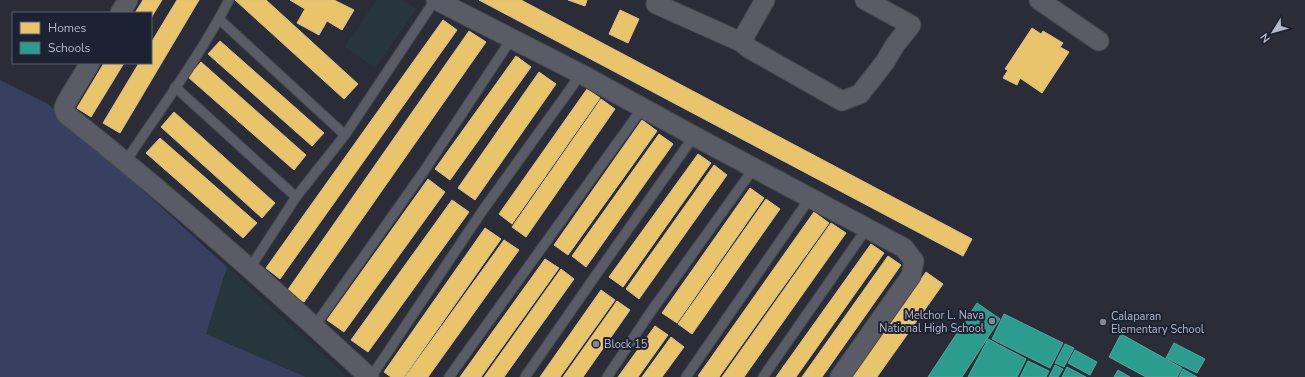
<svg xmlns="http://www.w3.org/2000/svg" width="1305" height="377" font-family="'Nunito Sans',sans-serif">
  <rect width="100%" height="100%" fill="#2a2d37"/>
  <g fill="#27363d">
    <polygon points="377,0 402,0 416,9 375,68 345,47"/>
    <polygon points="227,267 347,377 306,377 206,334"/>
  </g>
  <polygon fill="#374060" points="0,80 48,104 227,267 206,334 306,377 0,377"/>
  <g fill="#e9c46a" stroke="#d9c086">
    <polygon points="143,0 162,0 151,18 151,13 135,13"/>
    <polygon points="177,0 199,0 120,133 103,123 139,63 151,63 151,43"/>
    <polygon points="235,0 266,0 358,84 344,99"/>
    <polygon points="290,0 334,0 354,10 342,30 327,21 319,35 297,23 305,9"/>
    <polygon points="479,0 521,0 972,239 963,256"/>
    <polygon points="568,0 587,0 585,6"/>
    <polygon points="620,10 639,19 628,43 609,34"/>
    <polygon points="443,20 457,30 280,279 266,268"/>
    <polygon points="1032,28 1041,34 1043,31 1063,43 1060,47 1069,52 1042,93 1020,78 1017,85 1003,78 1008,70 1005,69"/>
    <polygon points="469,31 486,42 304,302 287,291"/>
    <polygon points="220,41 324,133 312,146 208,54"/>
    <polygon points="516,56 531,67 450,180 435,169"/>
    <polygon points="201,62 306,155 294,170 188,77"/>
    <polygon points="104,63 124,63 91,117 77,108"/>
    <polygon points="539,72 556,84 475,200 458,188"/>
    <polygon points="587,89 600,98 512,224 499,214"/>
    <polygon points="601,99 615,109 526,237 512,227"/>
    <polygon points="174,112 275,203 262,218 161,127"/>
    <polygon points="642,120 657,131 568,255 554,245"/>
    <polygon points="659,134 673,144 586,267 572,256"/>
    <polygon points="160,138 257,223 243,238 146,153"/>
    <polygon points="698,154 711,163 623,287 609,277"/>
    <polygon points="714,165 727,175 639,299 626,289"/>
    <polygon points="428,179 445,192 344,332 327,320"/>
    <polygon points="750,188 764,198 677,323 662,313"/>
    <polygon points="766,199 780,209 692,334 678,324"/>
    <polygon points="452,200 469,212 368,352 351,340"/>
    <polygon points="814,212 829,223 719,377 700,377 698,376"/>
    <polygon points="831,223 846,233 744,377 722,377"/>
    <polygon points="485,228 501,239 404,377 391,377 384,372"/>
    <polygon points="504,240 519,250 428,377 405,377"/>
    <polygon points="871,244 884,253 796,377 776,377"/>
    <polygon points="888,256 901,265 822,377 802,377"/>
    <polygon points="545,259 559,268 481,377 460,377"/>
    <polygon points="561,269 574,279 504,377 484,377"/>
    <polygon points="926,272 943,284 877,377 851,377"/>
    <polygon points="601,290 615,300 560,377 540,377"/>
    <polygon points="617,301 630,310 583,377 563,377"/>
    <polygon points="655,326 668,335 638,377 618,377"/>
    <polygon points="671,337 684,347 662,377 642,377"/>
  </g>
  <g fill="#2a9d8f" stroke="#53a5a0">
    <polygon points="977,303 1000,319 962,377 928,377"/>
    <polygon points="1004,314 1063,343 1050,368 992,339"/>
    <polygon points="1121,334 1182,368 1177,377 1146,377 1109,357"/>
    <polygon points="988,339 1026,359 1017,377 968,377"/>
    <polygon points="1174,343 1205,359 1197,373 1166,358"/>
    <polygon points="1065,344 1074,348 1064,367 1055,363"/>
    <polygon points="1075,350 1097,362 1090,375 1068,363"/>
    <polygon points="1028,361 1049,371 1046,377 1020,377"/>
    <polygon points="1055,365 1063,369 1058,377 1049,377"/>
    <polygon points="1067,367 1086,377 1062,377"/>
    <polygon points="1183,369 1197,377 1179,377"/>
    <polygon points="1118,370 1130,377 1114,377"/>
  </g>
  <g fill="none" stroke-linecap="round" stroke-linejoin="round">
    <g stroke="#464950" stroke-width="11">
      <g id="lane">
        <polyline points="219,19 345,135"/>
        <polyline points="175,87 296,197"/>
        <path d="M126,161C161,108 200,56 229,0"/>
        <polyline points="250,268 296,197 345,135 435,0"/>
        <polyline points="314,327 424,171 512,38"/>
        <polyline points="371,377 483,210 581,74"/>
        <polyline points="449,377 643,107"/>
        <polyline points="525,377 596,275 694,136"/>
        <polyline points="607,377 650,313 754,168"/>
        <polyline points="686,377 810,198"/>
        <polyline points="763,377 867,228"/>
      </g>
    </g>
    <g stroke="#464950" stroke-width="21">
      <g id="street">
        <polyline points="436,0 581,74 694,136 904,248 914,261 911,276 840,377"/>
        <polyline points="1039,0 1099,41"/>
        <polyline points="656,4 741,42 750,49 842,101 860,94 885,62 895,45 911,25 865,0"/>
        <polyline points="120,13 128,0"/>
        <polyline points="741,42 765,0"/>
        <path d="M90,63L67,101L64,108L66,114C171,197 271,286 369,377"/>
      </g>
    </g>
    <use href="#lane" stroke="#5a5c65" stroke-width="9"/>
    <use href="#street" stroke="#5a5c65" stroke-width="19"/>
  </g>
  <g fill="#848795" stroke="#1d2232" stroke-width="1.5">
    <circle cx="992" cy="321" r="4"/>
    <circle cx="1103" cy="322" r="4"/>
    <circle cx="596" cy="344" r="4"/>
  </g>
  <g text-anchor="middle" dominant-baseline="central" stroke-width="4" stroke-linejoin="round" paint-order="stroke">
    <g font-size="11" fill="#b4b8c8" stroke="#1d2232" text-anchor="start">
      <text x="984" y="315" text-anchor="end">Melchor L. Nava<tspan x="984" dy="13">National High School</tspan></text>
      <text x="1111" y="316">Calaparan<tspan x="1111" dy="13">Elementary School</tspan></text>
      <text x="604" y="344">Block 15</text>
    </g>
  </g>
  <rect x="12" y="12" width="140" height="52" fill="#1d2232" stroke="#595e6e"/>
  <rect x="20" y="22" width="20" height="12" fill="#e9c46a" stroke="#595e6e"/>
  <text x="48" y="32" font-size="12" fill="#b4b8c8">Homes</text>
  <rect x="20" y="42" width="20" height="12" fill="#2a9d8f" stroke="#595e6e"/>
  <text x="48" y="52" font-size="12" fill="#b4b8c8">Schools</text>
  <g transform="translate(1273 32) rotate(233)" stroke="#1d2232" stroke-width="3" paint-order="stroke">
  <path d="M0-3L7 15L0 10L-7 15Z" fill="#b4b8c8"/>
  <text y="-6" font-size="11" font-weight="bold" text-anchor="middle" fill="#b4b8c8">N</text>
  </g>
</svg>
